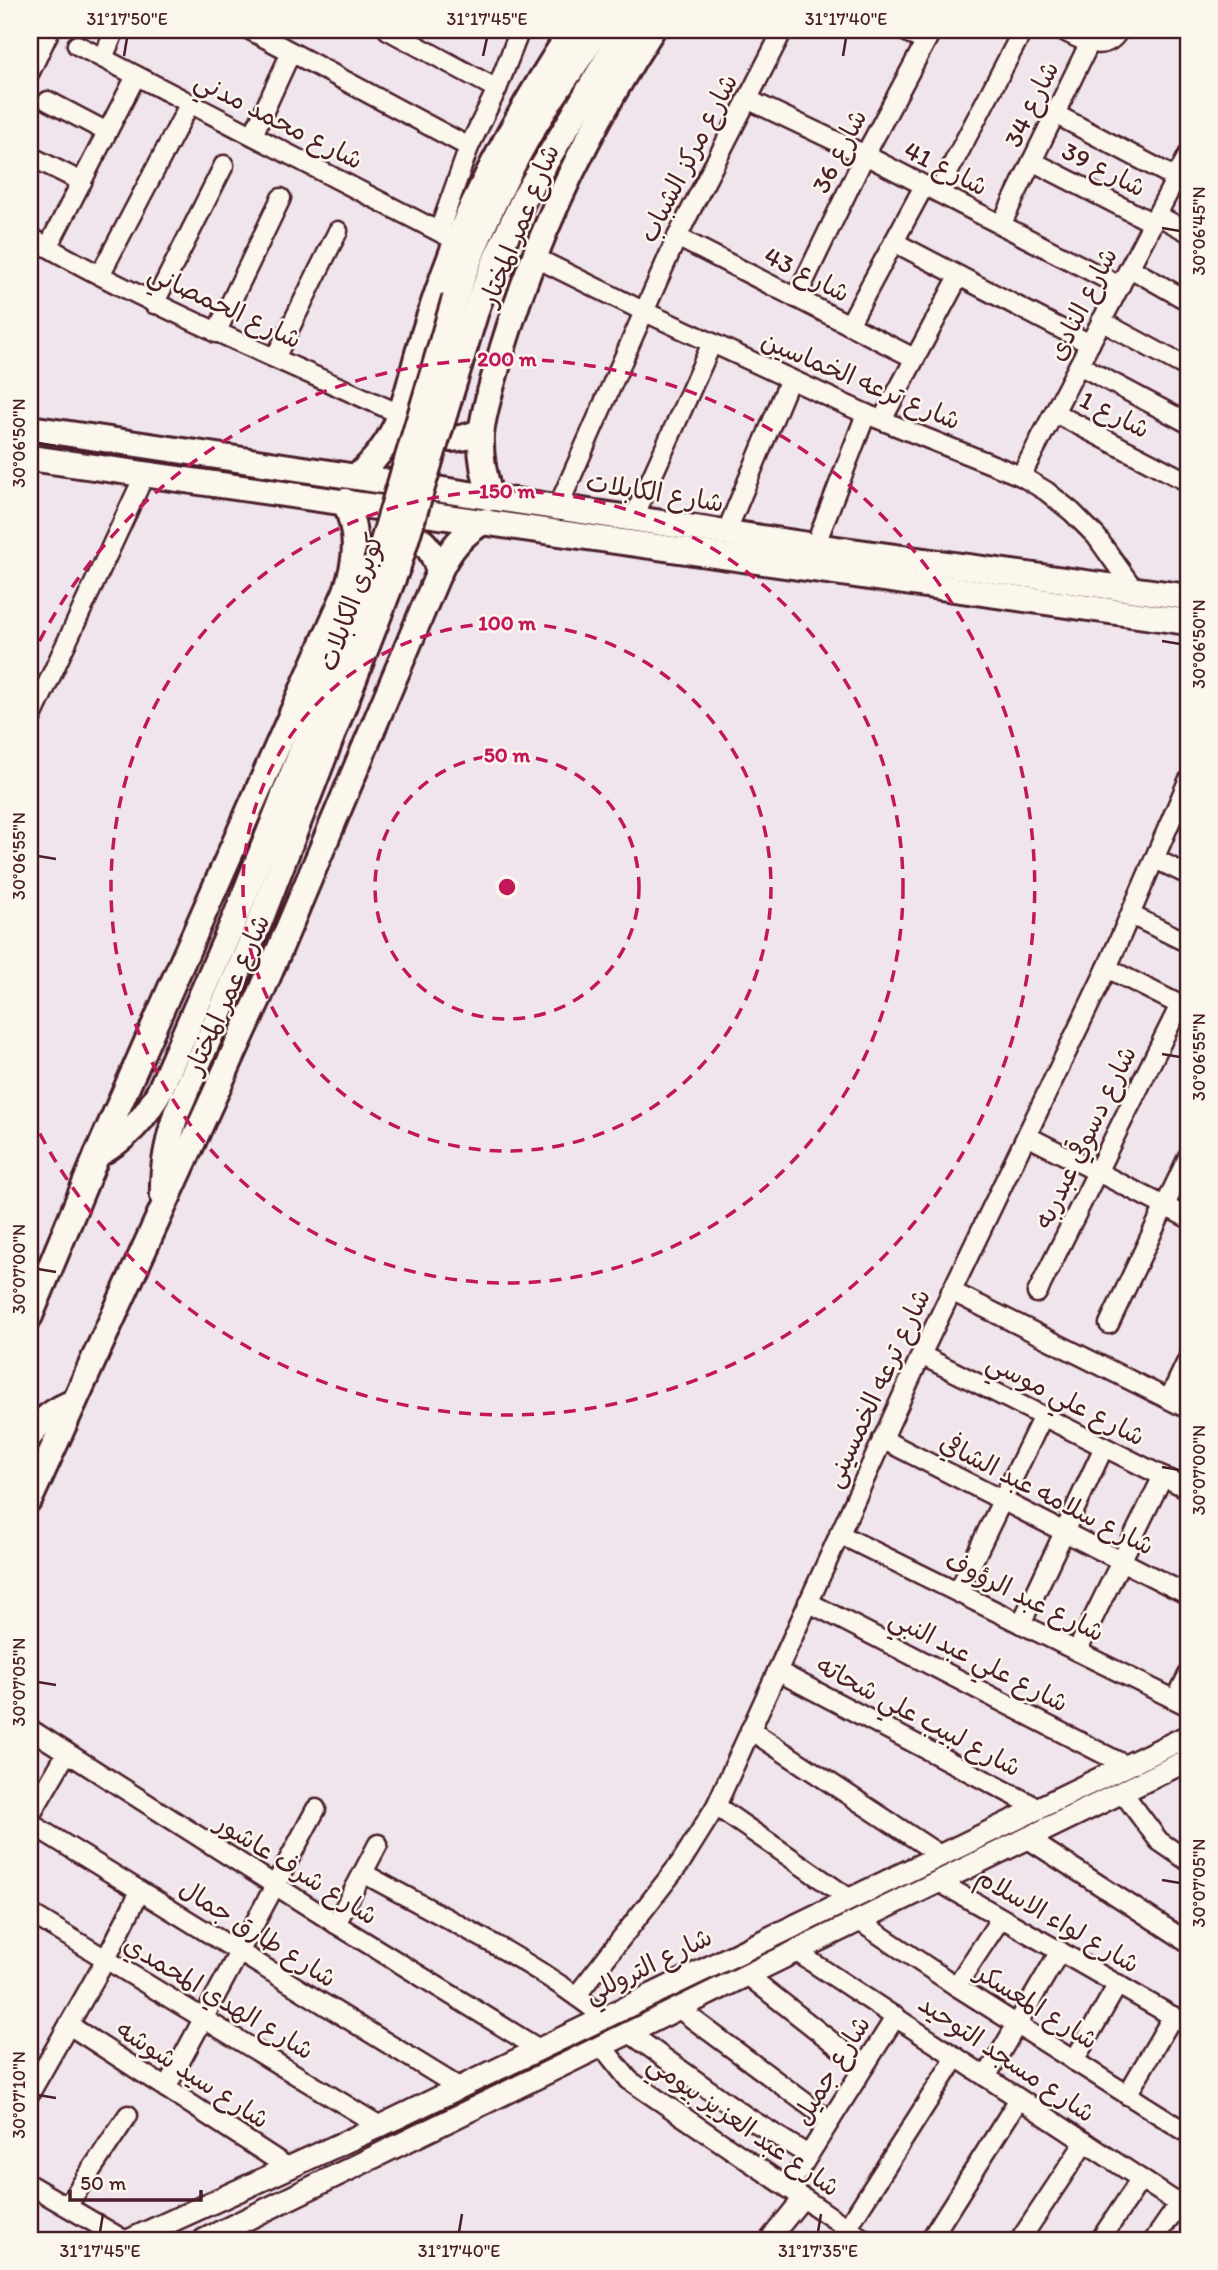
<svg xmlns="http://www.w3.org/2000/svg" width="1218" height="2270" font-family="Itim,'Playpen Sans Arabic',sans-serif">
  <rect width="100%" height="100%" fill="#f0e5ec"/>
  <filter id="ink" filterUnits="userSpaceOnUse"><feTurbulence type="fractalNoise" baseFrequency=".0143" numOctaves="2"/><feDisplacementMap in="SourceGraphic" scale="14" xChannelSelector="R" yChannelSelector="G"/><feConvolveMatrix kernelMatrix="1 2 1 2 8 2 1 2 1" color-interpolation-filters="sRGB"/></filter>
  <g filter="url(#ink)">
    <g fill="none" stroke-linecap="round" stroke-linejoin="round">
      <g stroke="#4a1f2b" stroke-width="23">
        <g id="minor">
          <polyline points="250,30 469,147"/>
          <polyline points="388,30 497,89"/>
          <polyline points="903,30 925,42"/>
          <path d="M1062,30C1081,40 1105,55 1119,30"/>
          <polyline points="77,45 457,241"/>
          <polyline points="103,58 115,30"/>
          <polyline points="30,72 50,30"/>
          <polyline points="747,99 865,155 1120,286"/>
          <polyline points="48,101 107,132"/>
          <polyline points="1055,114 1176,178"/>
          <polyline points="253,135 291,52"/>
          <polyline points="30,156 82,182"/>
          <polyline points="1032,161 1153,223"/>
          <polyline points="938,192 1023,30"/>
          <polyline points="1157,215 1188,232"/>
          <polyline points="1001,225 1089,44"/>
          <polyline points="439,231 469,147 497,89 520,30"/>
          <path d="M30,237C149,306 276,358 402,415"/>
          <polyline points="677,237 914,358"/>
          <polyline points="894,242 1090,344"/>
          <polyline points="48,247 136,76"/>
          <polyline points="534,257 643,311 866,414 1021,476 1046,491 1072,512 1096,536 1135,591"/>
          <polyline points="1130,268 1188,301"/>
          <polyline points="100,275 190,103"/>
          <polyline points="796,298 865,155 932,30"/>
          <polyline points="154,304 224,165"/>
          <polyline points="1101,321 1188,368"/>
          <polyline points="849,325 924,186"/>
          <polyline points="216,333 281,198"/>
          <polyline points="275,358 338,231"/>
          <polyline points="1079,365 1188,423"/>
          <polyline points="1055,413 1188,482"/>
          <polyline points="882,420 959,276"/>
          <polyline points="1021,476 1188,155"/>
          <polyline points="558,507 677,237 783,30"/>
          <polyline points="633,519 712,343"/>
          <polyline points="726,533 790,379"/>
          <polyline points="815,546 866,414"/>
          <polyline points="30,721 145,474"/>
          <polyline points="1155,859 1188,875"/>
          <polyline points="1131,915 1188,943"/>
          <polyline points="1107,968 1188,1009"/>
          <polyline points="1027,1136 1188,1218"/>
          <polyline points="951,1291 1188,1409"/>
          <polyline points="1037,1293 1180,1005"/>
          <polyline points="1109,1324 1188,1157"/>
          <polyline points="921,1355 1188,1489"/>
          <polyline points="1169,1399 1188,1359"/>
          <polyline points="882,1439 1188,1595"/>
          <polyline points="839,1534 1188,1706"/>
          <polyline points="958,1592 1043,1416"/>
          <polyline points="808,1602 1125,1765"/>
          <polyline points="1021,1624 1104,1447"/>
          <polyline points="1077,1651 1163,1476"/>
          <polyline points="777,1671 1038,1808"/>
          <polyline points="1176,1699 1188,1675"/>
          <polyline points="30,1729 336,1924 539,2049"/>
          <polyline points="750,1730 940,1855"/>
          <polyline points="1123,1793 1159,1841 1188,1861"/>
          <polyline points="716,1806 850,1899"/>
          <polyline points="30,1816 66,1754"/>
          <polyline points="30,1823 460,2088"/>
          <polyline points="1028,1839 1188,1942"/>
          <path d="M363,1873C444,1918 532,1959 605,2018"/>
          <polyline points="939,1882 1188,2025"/>
          <polyline points="30,1913 380,2126"/>
          <polyline points="859,1921 956,1986 1188,2133"/>
          <polyline points="336,1924 378,1844"/>
          <polyline points="795,1951 1188,2210"/>
          <polyline points="747,1975 864,2067"/>
          <polyline points="956,1986 1001,1918"/>
          <polyline points="577,1995 681,1862 716,1806 921,1355 1107,968 1188,781"/>
          <polyline points="678,2008 830,2121"/>
          <polyline points="69,2025 289,2168"/>
          <polyline points="628,2032 747,2117 808,2155"/>
          <polyline points="601,2045 629,2080 865,2240"/>
          <polyline points="1074,2061 1118,1984"/>
          <polyline points="986,2077 1060,1951"/>
          <polyline points="166,2088 316,1809"/>
          <polyline points="30,2093 106,1959 140,1891"/>
          <polyline points="1127,2095 1173,2016"/>
          <polyline points="30,2185 124,2240"/>
          <polyline points="788,2188 896,2016"/>
          <polyline points="67,2206 128,2115"/>
          <polyline points="847,2228 956,2057"/>
          <polyline points="769,2240 803,2198"/>
          <polyline points="930,2240 1019,2099"/>
          <polyline points="1020,2240 1085,2142"/>
          <polyline points="1100,2240 1141,2179"/>
          <polyline points="1154,2240 1179,2204"/>
        </g>
      </g>
      <g stroke="#4a1f2b" stroke-width="26">
        <g id="tertiary">
          <polyline points="130,2240 380,2126 1188,1736"/>
          <polyline points="204,2240 1188,1760"/>
        </g>
      </g>
      <g stroke="#4a1f2b" stroke-width="30">
        <g id="secondary">
          <path d="M455,298C475,241 500,186 530,133C551,97 576,64 598,30"/>
          <polyline points="478,304 498,254 524,198 625,30"/>
          <polyline points="30,428 815,546 1188,597"/>
          <path d="M418,429C439,442 459,442 481,431"/>
          <polyline points="30,458 1188,622"/>
          <path d="M356,477C401,440 405,398 420,346C431,310 443,275 457,240C489,166 528,97 572,30"/>
          <path d="M491,498C484,477 480,457 481,435C483,410 496,372 503,347C537,234 588,129 652,30"/>
          <path d="M388,533C418,530 431,544 439,572"/>
          <path d="M97,1155C126,1139 145,1119 160,1090L236,916L377,562"/>
          <path d="M163,1196C162,1167 168,1142 176,1114L258,926L398,566"/>
          <path d="M30,1316L97,1155L346,591C358,557 358,534 345,501"/>
          <path d="M30,1436C41,1419 55,1409 74,1402"/>
          <path d="M30,1499L261,993L439,572C450,549 463,533 485,521"/>
        </g>
      </g>
      <use href="#minor" stroke="#fbf7ec" stroke-width="18"/>
      <use href="#tertiary" stroke="#fbf7ec" stroke-width="21"/>
      <use href="#secondary" stroke="#fbf7ec" stroke-width="24"/>
      <g stroke="#4a1f2b" stroke-width="30" stroke-linecap="butt">
        <g id="secondary-bridge">
          <polyline points="377,562 455,298"/>
          <polyline points="398,566 478,304"/>
        </g>
      </g>
      <use href="#secondary-bridge" stroke="#fbf7ec" stroke-width="24"/>
    </g>
  </g>
  <path fill="none" stroke="#4a1f2b" stroke-width="2.5" d="M124,56L127,38M483,56L487,38M843,56L846,38M1162,228L1180,231M38,443L56,446M1162,641L1180,644M38,856L56,859M1162,1054L1180,1057M38,1269L56,1272M1162,1467L1180,1470M38,1682L56,1685M1162,1880L1180,1883M38,2095L56,2098M100,2232L103,2214M459,2232L462,2214M818,2232L821,2214"/>
  <g fill="none" stroke="#c2185b" stroke-width="3.5" stroke-dasharray="12 9">
    <circle cx="507" cy="887" r="132"/>
    <circle cx="507" cy="887" r="264"/>
    <circle cx="507" cy="887" r="396"/>
    <path d="M30 660A528 528 0 1 1 30 1114"/>
  </g>
  <g text-anchor="middle" dominant-baseline="central" stroke-width="5" stroke-linejoin="round" paint-order="stroke">
    <g font-size="26" fill="#4a1f2b" stroke="#fbf7ec">
      <text transform="translate(1031 104) rotate(-64)">شارع 34</text>
      <text transform="translate(279 120) rotate(27)">شارع محمد مدني</text>
      <text transform="translate(839 151) rotate(-63)">شارع 36</text>
      <text transform="translate(688 158) rotate(-63)">شارع مركز الشباب</text>
      <text transform="translate(946 168) rotate(27)">شارع 41</text>
      <text transform="translate(1104 169) rotate(27)">شارع 39</text>
      <text transform="translate(519 225) rotate(-68)">شارع عمر المختار</text>
      <text transform="translate(807 274) rotate(27)">شارع 43</text>
      <text transform="translate(1082 304) rotate(-63)">شارع النادى</text>
      <text transform="translate(225 306) rotate(25)">شارع الحمصاني</text>
      <text transform="translate(861 380) rotate(23)">شارع ترعه الخماسين</text>
      <text transform="translate(1115 414) rotate(27)">شارع 1</text>
      <text transform="translate(655 492) rotate(9)">شارع الكابلات</text>
      <text transform="translate(351 602) rotate(-70)">كوبرى الكابلات</text>
      <text transform="translate(227 994) rotate(-66)">شارع عمر المختار</text>
      <text transform="translate(1085 1137) rotate(-64)">شارع دسوقي عبدربه</text>
      <text transform="translate(877 1388) rotate(-65)">شارع ترعه الخمسينى</text>
      <text transform="translate(1066 1399) rotate(27)">شارع علي موسي</text>
      <text transform="translate(1047 1494) rotate(27)">شارع سلامه عبد الشافي</text>
      <text transform="translate(1025 1596) rotate(26)">شارع عبد الرؤوف</text>
      <text transform="translate(979 1660) rotate(27)">شارع علي عبد النبي</text>
      <text transform="translate(919 1716) rotate(28)">شارع لبيب علي شحاته</text>
      <text transform="translate(297 1869) rotate(32)">شارع شرف عاشور</text>
      <text transform="translate(1058 1920) rotate(30)">شارع لواء الاسلام</text>
      <text transform="translate(258 1933) rotate(32)">شارع طارق جمال</text>
      <text transform="translate(648 1965) rotate(-26)">شارع التروللي</text>
      <text transform="translate(219 1997) rotate(31)">شارع الهدي المحمدي</text>
      <text transform="translate(1037 2006) rotate(32)">شارع المعسكر</text>
      <text transform="translate(1007 2058) rotate(34)">شارع مسجد التوحيد</text>
      <text transform="translate(831 2070) rotate(-58)">شارع جميل</text>
      <text transform="translate(193 2074) rotate(33)">شارع سيد شوشه</text>
      <text transform="translate(744 2125) rotate(35)">شارع عبد العزيز بيومي</text>
    </g>
  </g>
  <circle cx="507" cy="887" r="10" fill="#c2185b" stroke="#fbf7ec" stroke-width="3.5"/>
  <g font-size="21" text-anchor="middle" font-weight="bold" fill="#c2185b" stroke="#fbf7ec" stroke-width="5" stroke-linejoin="round" paint-order="stroke">
    <text x="507" y="366">200 m</text>
    <text x="507" y="498">150 m</text>
    <text x="507" y="630">100 m</text>
    <text x="507" y="762">50 m</text>
  </g>
  <rect width="1218" height="2270" fill="none" stroke="#fbf7ec" stroke-width="77"/>
  <path d="M70 2190v10h131v-10" fill="none" stroke="#4a1f2b" stroke-width="3.5"/>
  <text x="80" y="2190" font-size="21" fill="#4a1f2b" stroke="#fbf7ec" stroke-width="5" paint-order="stroke">50 m</text>
  <rect x="38" y="38" width="1142" height="2194" fill="none" stroke="#4a1f2b" stroke-width="2.5"/>
  <g font-size="18" text-anchor="middle" fill="#4a1f2b">
    <text x="127" y="25">31°17'50"E</text>
    <text x="487" y="25">31°17'45"E</text>
    <text x="846" y="25">31°17'40"E</text>
    <text transform="translate(1199 231) rotate(-90)" y="6">30°06'45"N</text>
    <text transform="translate(19 443) rotate(-90)" y="6">30°06'50"N</text>
    <text transform="translate(1199 644) rotate(-90)" y="6">30°06'50"N</text>
    <text transform="translate(19 856) rotate(-90)" y="6">30°06'55"N</text>
    <text transform="translate(1199 1057) rotate(-90)" y="6">30°06'55"N</text>
    <text transform="translate(19 1269) rotate(-90)" y="6">30°07'00"N</text>
    <text transform="translate(1199 1470) rotate(-90)" y="6">30°07'00"N</text>
    <text transform="translate(19 1682) rotate(-90)" y="6">30°07'05"N</text>
    <text transform="translate(1199 1883) rotate(-90)" y="6">30°07'05"N</text>
    <text transform="translate(19 2095) rotate(-90)" y="6">30°07'10"N</text>
    <text x="100" y="2257">31°17'45"E</text>
    <text x="459" y="2257">31°17'40"E</text>
    <text x="818" y="2257">31°17'35"E</text>
  </g>
</svg>
